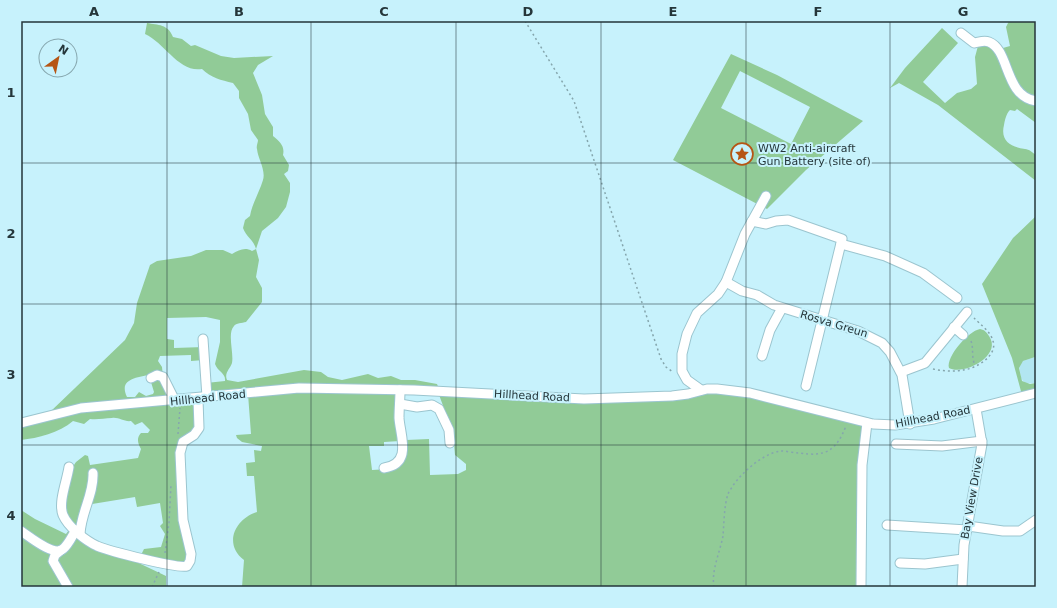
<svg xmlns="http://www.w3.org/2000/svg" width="1057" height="608" font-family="'DejaVu Sans',sans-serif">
  <rect width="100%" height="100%" fill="#c7f2fc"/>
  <polygon fill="#b2e6f1" points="1035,357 1036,383 1025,383 1021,378 1019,365 1023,361"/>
  <g fill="#91cb97" fill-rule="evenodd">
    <path d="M1009,21H1036V123L1017,109L1015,111L1010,110C1006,114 1005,120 1004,125C1000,141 1011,147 1025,149C1029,149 1033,153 1036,155V181L938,105L899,83L890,88L905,68L942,28L958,43L923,82L945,103L957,93L971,89L977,84L975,57L978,46L984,44L996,50L1010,46L1006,27Z"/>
    <path d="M147,23C158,25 168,24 173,37L182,39L191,46L195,45L221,56L234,58L273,56L258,65L253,73L262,95L265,114L273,127V136C280,142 285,146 283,155L289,165L288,171L284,174L290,183V192L286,207L278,218L262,231L256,249L259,260L256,277L262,288V302L246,322C242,323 236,323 234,326C227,333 234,353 232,363C230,369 224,373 227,380L238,382L304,370L321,372L328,377L342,380L368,374L378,378L391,376L401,380H415L437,384L439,389L398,390L400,441L384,442V446H369L372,470L389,469L406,440L429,439L430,475L458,474L466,470V464L455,455L453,433L438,392L554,398L717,389L867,423L861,587H242L244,560C223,544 235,519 257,512L254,476H247L246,463L255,462L254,450L261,451L262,446L242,442L237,438L236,435L251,434L248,394L212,397L206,383L225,381C226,373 218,372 215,364L220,342V320L206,317L167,318V339L174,340V348L204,347V360L191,361V355L160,356L158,361L162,367L163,377L175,401L198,399L200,420L186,440L177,480V490L181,492L189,564L143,558L142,553L144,549L161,547L165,534L160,526L163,523L160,503L137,507L135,497L86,505L84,537L166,576V587H21V540L24,538L21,528V510L35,519L66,534L72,526L63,515L72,468L76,462L85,455L88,456L90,465L138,458L141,449C138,444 136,438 141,433H148L150,430L142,422L135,425L131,421C124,422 119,417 112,418C104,418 98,420 90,419L84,424L73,421C59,433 38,438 21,440V423L50,412L125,340L134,323L137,303L150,265L157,261L191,256L206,250H223L232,254C239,250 245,247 252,251L256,249C254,240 246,237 243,228L245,220L250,216C252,204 259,193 263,180C266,170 258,159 257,149C256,146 258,143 258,140L251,130L248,114L239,98V91L233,83C221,80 211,78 202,69C179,73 165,43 145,34ZM151,374V382L154,392L153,394L146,396L139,392L135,397H127C118,378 138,378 151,374Z"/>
    <path d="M731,54L777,75L863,121L806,170L767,209L673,160ZM740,71L810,107L791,144L721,108Z"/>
    <polygon points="1036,216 1036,360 1035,357 1023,361 1019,368 1022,381 1030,384 1036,383 1036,391 1022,395 1012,358 982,284 1013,238"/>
    <path d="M980,329C985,330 986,332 989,336C1003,356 963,376 949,368C946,357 968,331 980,329Z"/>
  </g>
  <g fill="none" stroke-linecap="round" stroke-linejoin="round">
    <g stroke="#9bc5cf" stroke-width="11">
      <g id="minor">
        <path d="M961,33L974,43C980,42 984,40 989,42C1010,50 1004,96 1036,101"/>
        <polyline points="752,221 766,224 776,221 788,220 842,239 806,386"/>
        <polyline points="841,244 885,256 923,273 957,298"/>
        <polyline points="726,282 742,291 757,295 774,305 858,331 882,343 890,352 902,375 910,424"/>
        <polyline points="954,327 963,335"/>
        <polyline points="203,339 207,397"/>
        <polyline points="762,356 770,330 782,308"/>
        <polyline points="901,372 925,363 967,312"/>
        <polyline points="151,378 157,375 163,377 175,401"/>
        <polyline points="701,390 687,380 682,371 682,354 687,334 697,313 718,294 726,282 745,234 766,196"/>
        <polyline points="400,404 417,407 432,405 439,409 449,430 450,443"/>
        <polyline points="21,423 81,408 299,388 414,390 584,399 672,396 688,394 707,389 717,389 750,393 873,424 895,425 934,419 1036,393"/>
        <polyline points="896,444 942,446 982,441"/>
        <path d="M69,467C67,481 58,502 63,515C68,527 86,541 97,546C109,551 178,569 187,566L190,561L191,554L183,520L180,453L183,442L194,435L199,428L198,399"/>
        <path d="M384,468C413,464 400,435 399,418C399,409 400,399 400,390"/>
        <polyline points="887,525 967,530"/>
        <polyline points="968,526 1003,531 1020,531 1036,520"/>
        <path d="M21,531C30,537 54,557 63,549C69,544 72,536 76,530"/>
        <path d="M80,534C81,512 94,494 93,473"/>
        <polyline points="61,550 55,555 53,561 68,587"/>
        <polyline points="900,563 925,564 963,559"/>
        <polyline points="861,587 862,465 867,423"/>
        <polyline points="962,587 964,545 982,444 976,409"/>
      </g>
    </g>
    <g stroke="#85a6ad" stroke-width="1.5" stroke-dasharray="2 3" stroke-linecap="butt">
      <polyline points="525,21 574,101 661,359 666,367 673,372"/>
      <path d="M971,341C974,349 971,357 975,365"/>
      <path d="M933,369C943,371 953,372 963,370C975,369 998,356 993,341C991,332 980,324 974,318"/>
      <polyline points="178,434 180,408"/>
      <polyline points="165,553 169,523 171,484"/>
      <polyline points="152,587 159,572"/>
      <path d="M714,587C711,571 720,552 723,536C724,524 724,506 728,494C736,477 762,453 781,451C787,451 794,453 799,453C826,457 836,451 846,426"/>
    </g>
    <use href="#minor" stroke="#fff" stroke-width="9"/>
  </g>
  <path fill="none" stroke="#25363a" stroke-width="1" stroke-opacity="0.55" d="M167,21V587M311,21V587M456,21V587M601,21V587M746,21V587M890,21V587M21,163H1036M21,304H1036M21,445H1036"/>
  <defs>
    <g id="sight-ring" transform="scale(1.15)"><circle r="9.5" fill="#c7f2fc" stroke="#b65514" stroke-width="1.5"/><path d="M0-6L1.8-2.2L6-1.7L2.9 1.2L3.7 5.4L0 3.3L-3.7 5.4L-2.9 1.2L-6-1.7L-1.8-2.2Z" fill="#b65514"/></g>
  </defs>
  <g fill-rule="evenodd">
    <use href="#sight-ring" x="742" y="154"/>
  </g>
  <g text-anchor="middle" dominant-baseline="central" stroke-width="4" stroke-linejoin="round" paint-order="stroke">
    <g font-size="11" fill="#25363a" stroke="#c7f2fc" text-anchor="start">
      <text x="758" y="148">WW2 Anti-aircraft<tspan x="758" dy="13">Gun Battery (site of)</tspan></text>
    </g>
    <g font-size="11" fill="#25363a" stroke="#c7f2fc">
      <text transform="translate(834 324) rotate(17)">Rosva Greun</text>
      <text transform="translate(532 396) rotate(3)">Hillhead Road</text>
      <text transform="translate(208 398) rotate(-6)">Hillhead Road</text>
      <text transform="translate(933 417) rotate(-11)">Hillhead Road</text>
      <text transform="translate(972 498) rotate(-80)">Bay View Drive</text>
    </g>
  </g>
  <rect width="1057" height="608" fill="none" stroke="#c7f2fc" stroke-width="44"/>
  <g transform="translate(58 58) rotate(33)"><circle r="19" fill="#c7f2fc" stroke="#86a7ae"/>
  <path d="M0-3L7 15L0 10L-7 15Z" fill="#b65514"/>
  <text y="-6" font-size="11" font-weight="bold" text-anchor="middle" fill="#25363a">N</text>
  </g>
  <rect x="22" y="22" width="1013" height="564" fill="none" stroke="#25363a" stroke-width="1.5"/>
  <g font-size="13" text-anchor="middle" font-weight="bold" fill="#25363a">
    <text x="94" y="16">A</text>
    <text x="239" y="16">B</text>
    <text x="384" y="16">C</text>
    <text x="528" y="16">D</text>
    <text x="673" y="16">E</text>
    <text x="818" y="16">F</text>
    <text x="963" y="16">G</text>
    <text x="11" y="97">1</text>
    <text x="11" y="238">2</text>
    <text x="11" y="379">3</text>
    <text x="11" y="520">4</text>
  </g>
</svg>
